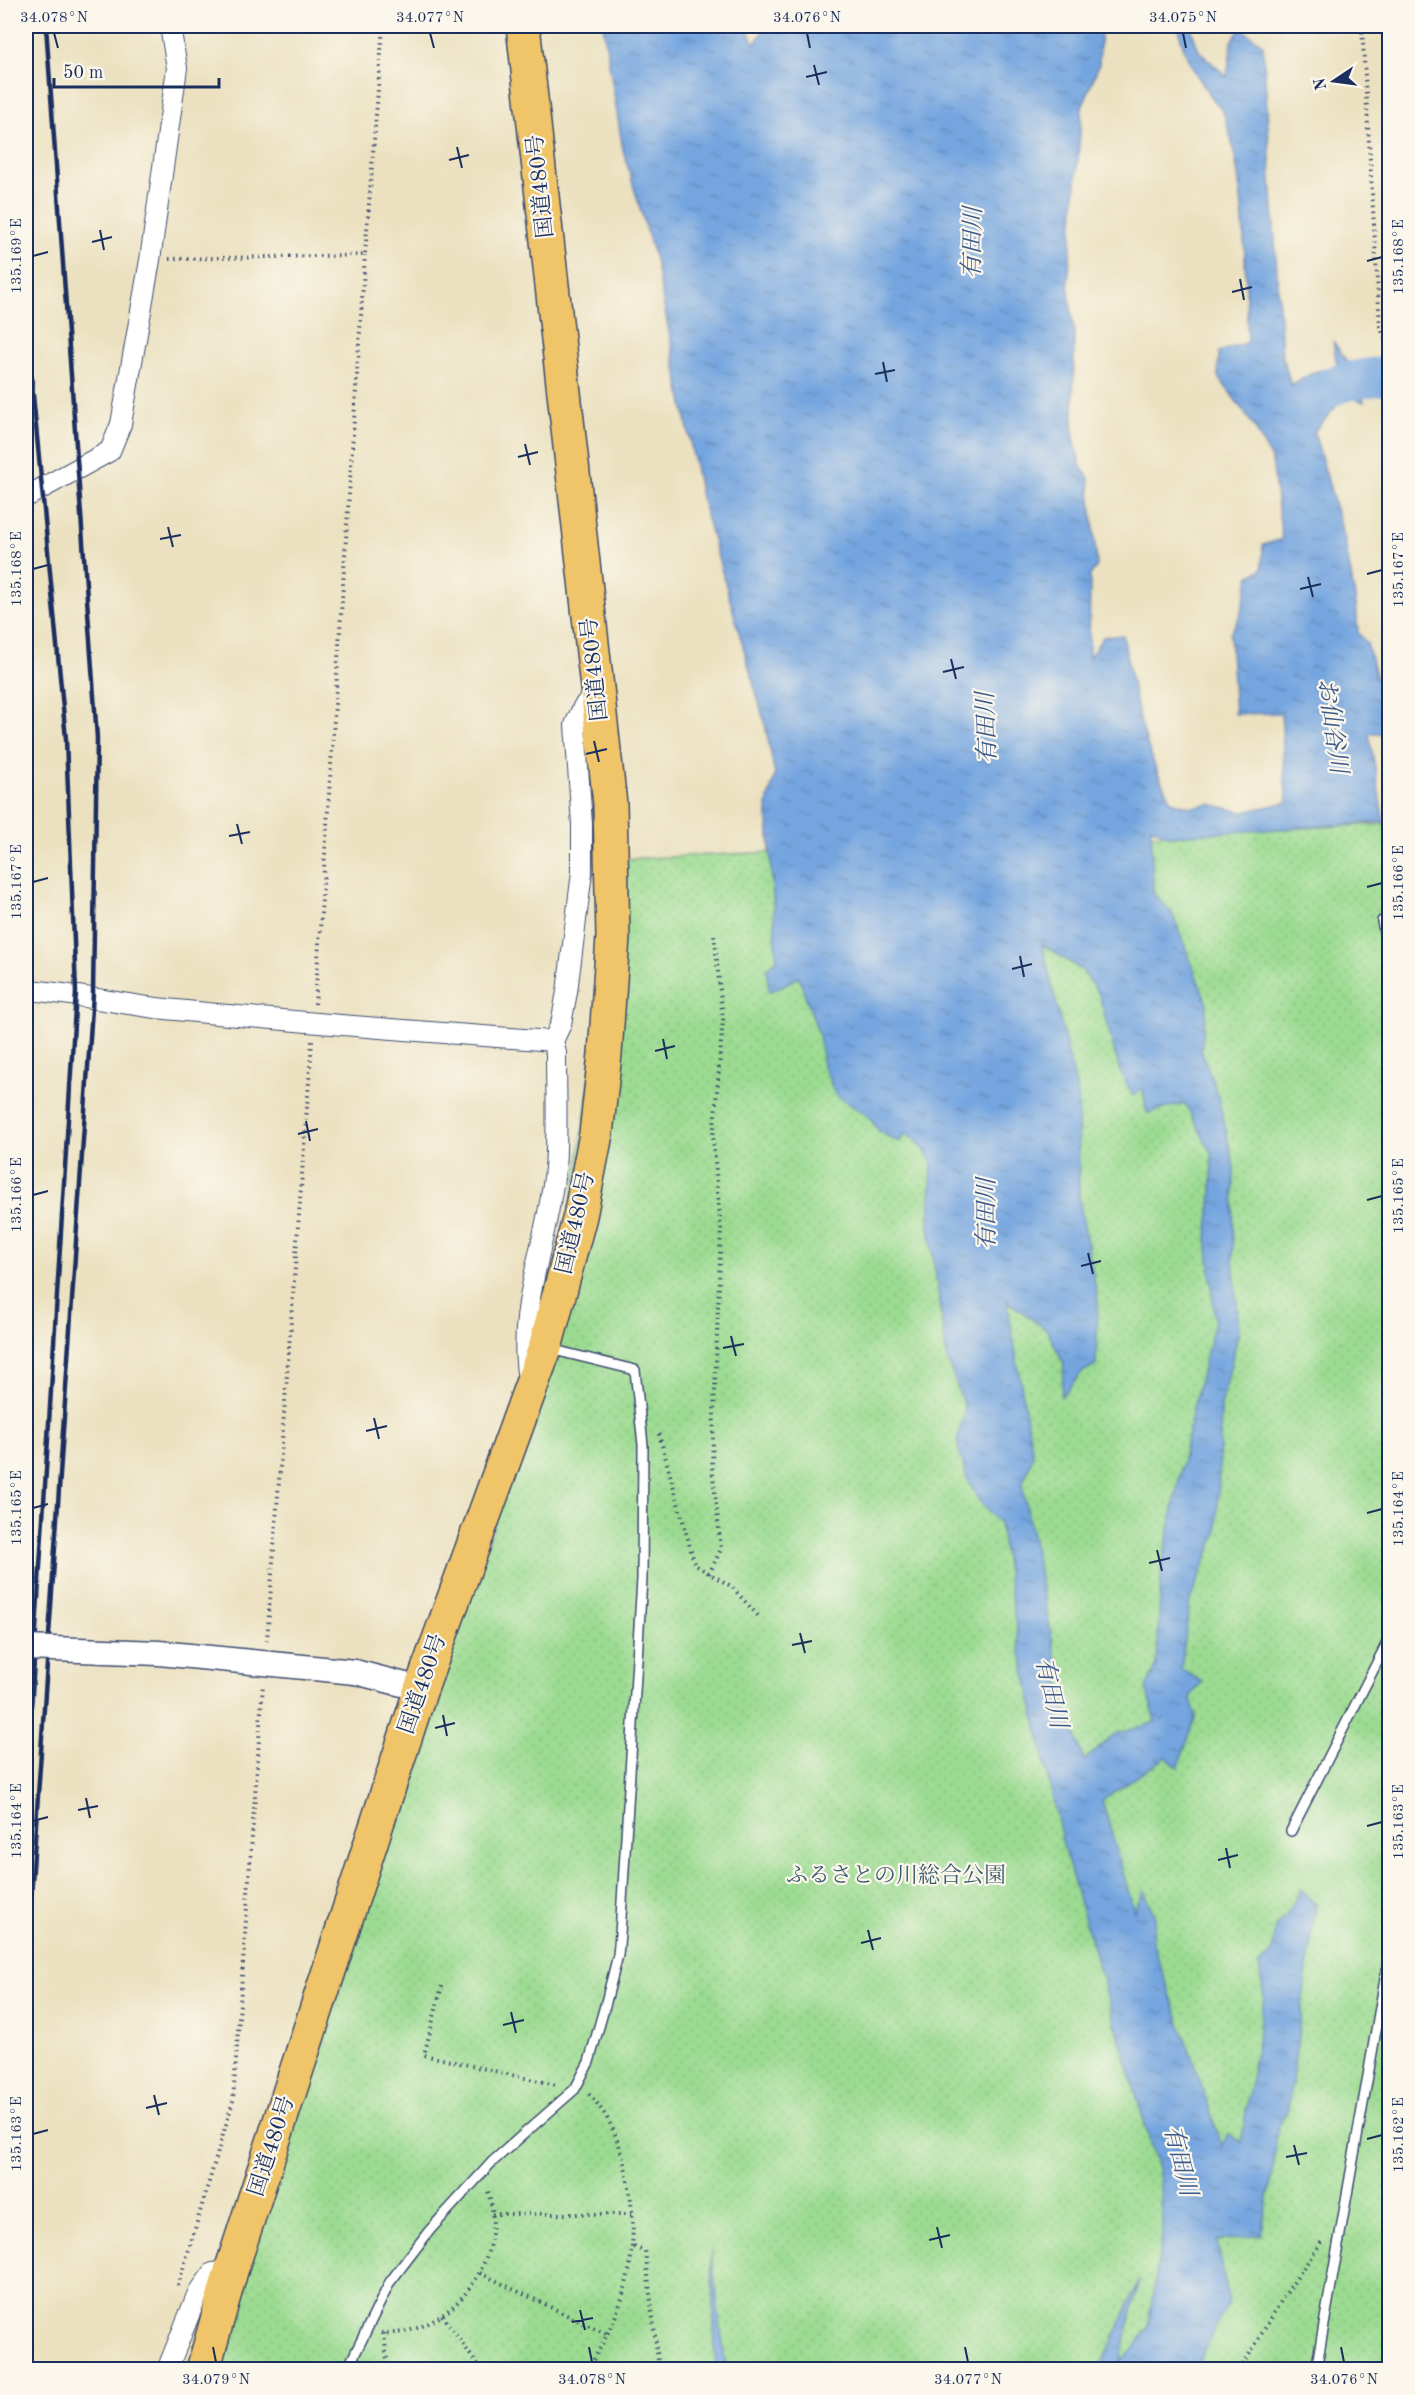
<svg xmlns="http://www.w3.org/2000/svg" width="1415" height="2395" font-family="'Old Standard TT','Noto Serif JP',serif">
  <defs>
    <pattern id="park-dots" width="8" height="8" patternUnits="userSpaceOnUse" patternTransform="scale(1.5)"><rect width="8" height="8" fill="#9bdb91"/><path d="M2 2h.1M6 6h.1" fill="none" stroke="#85bc7f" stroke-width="1.8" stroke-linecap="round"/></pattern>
    <pattern id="water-ripples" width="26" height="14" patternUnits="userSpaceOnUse" patternTransform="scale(1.5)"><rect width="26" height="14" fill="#74a5df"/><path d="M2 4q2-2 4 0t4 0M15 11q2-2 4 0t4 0" fill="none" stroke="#5e87b8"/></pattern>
  </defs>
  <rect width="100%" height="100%" fill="#fbf7ec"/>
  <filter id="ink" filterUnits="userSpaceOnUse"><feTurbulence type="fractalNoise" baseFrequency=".0167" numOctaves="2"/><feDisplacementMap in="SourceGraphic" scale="12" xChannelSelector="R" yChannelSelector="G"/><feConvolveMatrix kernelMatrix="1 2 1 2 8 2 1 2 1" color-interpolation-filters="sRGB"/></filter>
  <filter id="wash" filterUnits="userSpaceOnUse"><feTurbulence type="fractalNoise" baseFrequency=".008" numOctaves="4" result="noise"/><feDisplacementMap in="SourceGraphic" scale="24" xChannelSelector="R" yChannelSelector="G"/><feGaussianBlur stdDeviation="1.35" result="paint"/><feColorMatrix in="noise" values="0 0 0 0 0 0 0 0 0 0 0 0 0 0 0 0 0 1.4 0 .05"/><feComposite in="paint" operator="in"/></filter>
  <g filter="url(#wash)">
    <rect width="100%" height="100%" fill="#ebe1c0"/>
    <polygon fill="url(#park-dots)" stroke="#5b8578" stroke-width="1.5" points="1389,824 1389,2369 213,2370 467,1603 546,1375 623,859"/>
    <g fill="url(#water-ripples)" stroke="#486a9e" stroke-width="1.5" fill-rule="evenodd">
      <path d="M603,26H746L755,44L766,26H1101L1099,64L1082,108L1068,282L1074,332L1073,434L1081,467L1089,478L1097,566L1090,575L1089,658L1103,637L1123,635C1133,693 1143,749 1171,801L1191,807L1210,804L1243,812L1288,802C1282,773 1284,743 1281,713L1235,714L1230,634L1240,616L1250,575L1262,569L1263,545L1282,539L1272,461L1254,426L1218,376L1219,352L1248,342C1244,267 1248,187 1224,114C1221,107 1215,102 1211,96C1197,77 1180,49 1179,26H1190L1199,51L1227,77L1232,41L1241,28L1263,45L1282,355L1291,385L1314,372L1337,366L1333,341L1348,363L1361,361L1364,402L1345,396L1314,432L1344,537L1356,603L1358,633L1367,643L1376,679L1389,694V733H1369L1384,822L1169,836L1151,827L1153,893L1172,913L1207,1004L1201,1050L1218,1096L1234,1167L1233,1259L1239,1330L1221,1406L1217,1533L1190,1600L1181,1669L1202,1682L1190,1696L1196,1716L1178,1768L1166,1757L1102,1800L1134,1911L1144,1890L1155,1917L1152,1941L1222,2146L1228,2133L1241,2143L1264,1998L1259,1965L1272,1952L1275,1926L1287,1915L1300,1890L1316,1904L1288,2109L1277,2130L1273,2172L1261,2235L1217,2241L1229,2301L1195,2369H1100L1140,2279L1120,2361L1132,2351L1148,2327L1163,2229L1159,2172L1064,1849L1019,1644L999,1522L982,1504L967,1478L957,1442L965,1409L947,1358L929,1225L932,1164L922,1146L906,1133L899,1142L880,1132L869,1117L835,1094L823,1065L819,1035L799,977L769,992L767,968L777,959L767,803L775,775L765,724L701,497L655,259L623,150ZM1042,944L1082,970L1099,994L1120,1071L1133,1096L1143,1089L1147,1113L1185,1103L1212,1154V1196L1207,1237L1215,1321L1193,1408L1161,1572L1157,1665L1146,1688L1156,1722L1116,1734L1084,1760L1065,1706L1022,1485L1033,1456L1007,1301L1047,1330L1064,1364L1061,1397L1082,1372L1096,1365L1098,1301L1079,1199L1078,1095Z"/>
      <polygon points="711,2251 726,2369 716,2369"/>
    </g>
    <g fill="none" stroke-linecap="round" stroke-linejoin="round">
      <path stroke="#74a5df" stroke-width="39" d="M1313,397C1336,380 1361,379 1390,375"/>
    </g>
  </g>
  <g filter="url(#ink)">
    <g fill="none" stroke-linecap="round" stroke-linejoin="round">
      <g stroke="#3a4a6d" stroke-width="12">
        <g id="service">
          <polyline points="1382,921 1390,964"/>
          <polyline points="1291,1831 1390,1637"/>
          <polyline points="347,2370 390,2282 429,2231 492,2162 575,2089 589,2062 606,2002 618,1955 620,1934 642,1579 643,1445 635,1370 550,1349"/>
          <polyline points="1316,2370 1390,1951"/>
        </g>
      </g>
      <g stroke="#3a4a6d" stroke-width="22">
        <g id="minor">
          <polyline points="26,497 110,451 121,424 150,260 177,68 170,26"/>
          <path d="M26,990C73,993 119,1004 166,1009C295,1022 424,1032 553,1041L556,1053C556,1091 558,1130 555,1168C549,1239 514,1312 529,1384"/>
          <polyline points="553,1041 561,1024 567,992 582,872 582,824 575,725 583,707 597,690"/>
          <polyline points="167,2370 197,2295 213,2273 231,2271"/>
        </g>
      </g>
      <g stroke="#3a4a6d" stroke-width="27">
        <polyline id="tertiary" points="355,1672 421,1689"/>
      </g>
      <g stroke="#3a4a6d" stroke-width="36">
        <polyline id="trunk" points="203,2370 231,2271 421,1689 545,1348 580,1216 596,1134 605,1054 613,937 610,804 523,26"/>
      </g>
      <g stroke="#3a4a6d" stroke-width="4" stroke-dasharray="1.5 4.5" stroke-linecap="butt">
        <polyline points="1362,26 1380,326 1390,351"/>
        <polyline points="169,259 365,255 383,26"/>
        <polyline points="315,1004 365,255"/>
        <polyline points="659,1434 695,1565 731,1586 760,1618"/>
        <polyline points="709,1574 721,1549 712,1466 721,1229 713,1138 723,1020 714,933"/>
        <polyline points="267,1641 312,1041"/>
        <polyline points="442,1986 424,2055 556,2085"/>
        <polyline points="492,2214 633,2214"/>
        <polyline points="634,2247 645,2251 659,2370"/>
        <polyline points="480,2273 608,2335"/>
        <polyline points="178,2286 233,2101 263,1684"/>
        <polyline points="442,2315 481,2370"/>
        <path d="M381,2333C452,2338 512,2255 487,2189"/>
        <polyline points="384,2333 388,2370"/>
        <path d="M587,2370C627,2307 642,2250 627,2176C621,2145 611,2117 589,2094"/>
        <polyline points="1240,2370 1283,2298 1322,2241"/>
      </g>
      <use href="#service" stroke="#fff" stroke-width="9"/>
      <use href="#minor" stroke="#fff" stroke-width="20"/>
      <use href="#tertiary" stroke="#fff" stroke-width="24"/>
      <use href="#trunk" stroke="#f0c469" stroke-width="33"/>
      <g stroke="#1b2f5e" stroke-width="4.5">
        <polyline points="26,322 66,739 76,992 26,1789"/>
        <polyline points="26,1970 93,994 97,738 46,26"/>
      </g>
      <g stroke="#3a4a6d" stroke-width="27" stroke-linecap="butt">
        <polyline id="tertiary-bridge" points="26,1648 159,1653 355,1672"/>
      </g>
      <use href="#tertiary-bridge" stroke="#fff" stroke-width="24"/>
    </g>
  </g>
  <path fill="none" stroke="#1b2f5e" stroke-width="2" d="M54,33L58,48M430,33L434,48M807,33L810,48M1183,33L1186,48M814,65L819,85M806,77L827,72M457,147L462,168M449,160L469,155M100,230L104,250M92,242L112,237M33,256L48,252M1367,261L1382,257M1240,279L1244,300M1232,292L1252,287M883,362L887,382M875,374L895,370M525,444L530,465M518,457L538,452M168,527L173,547M160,539L181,535M33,569L48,565M1367,574L1382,570M1308,577L1313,597M1300,589L1321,584M951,659L956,679M943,672L964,667M594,741L599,762M586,754L607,749M237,824L242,844M229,836L250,832M33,882L48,878M1367,887L1382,883M1020,956L1024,977M1012,969L1032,964M663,1039L667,1059M655,1051L675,1046M306,1121L310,1141M298,1134L318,1129M33,1195L48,1191M1367,1200L1382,1196M1088,1253L1093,1274M1081,1266L1101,1261M731,1336L736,1356M723,1348L744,1344M374,1418L379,1439M366,1431L387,1426M33,1508L48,1504M1367,1513L1382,1509M1157,1550L1162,1571M1149,1563L1170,1558M800,1633L805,1653M792,1645L812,1641M443,1715L447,1736M435,1728L455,1723M86,1798L90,1818M78,1810L98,1806M33,1821L48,1817M1367,1826L1382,1822M1226,1848L1230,1868M1218,1860L1238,1855M868,1930L873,1950M861,1943L881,1938M511,2012L516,2033M503,2025L524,2020M154,2095L159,2115M146,2108L167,2103M33,2134L48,2130M1367,2139L1382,2135M1294,2145L1299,2165M1286,2157L1307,2153M937,2227L942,2248M929,2240L950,2235M580,2310L585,2330M572,2322L593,2318M213,2347L216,2362M589,2347L592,2362M965,2347L968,2362M1341,2347L1344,2362"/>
  <g text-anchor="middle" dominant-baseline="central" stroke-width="4.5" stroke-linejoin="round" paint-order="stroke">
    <g font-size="22" fill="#1b2f5e" stroke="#fbf7ec">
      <text transform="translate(541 186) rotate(-96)">国道480号</text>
      <text transform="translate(595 669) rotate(-96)">国道480号</text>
      <text transform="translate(576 1223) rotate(-77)">国道480号</text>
      <text transform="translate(423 1684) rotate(-71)">国道480号</text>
      <text transform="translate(272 2146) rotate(-72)">国道480号</text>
    </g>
    <g font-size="22" fill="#3b5a6b" stroke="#fbf7ec">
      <text x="896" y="1876">ふるさとの川総合公園</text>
    </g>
    <g font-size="24" font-style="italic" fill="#3a588b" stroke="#fbf7ec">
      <text transform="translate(974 243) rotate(-89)">有田川</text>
      <text transform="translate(1331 726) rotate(82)">お仙谷川</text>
      <text transform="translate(988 728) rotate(-92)">有田川</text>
      <text transform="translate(988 1214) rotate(-90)">有田川</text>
      <text transform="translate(1050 1693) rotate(77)">有田川</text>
      <text transform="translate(1179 2161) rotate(76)">有田川</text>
    </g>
  </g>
  <rect width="1415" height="2395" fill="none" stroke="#fbf7ec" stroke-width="66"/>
  <g transform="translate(1334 81) rotate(257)" stroke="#fbf7ec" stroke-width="4.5" paint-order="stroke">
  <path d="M0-4.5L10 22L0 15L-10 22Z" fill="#1b2f5e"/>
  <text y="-9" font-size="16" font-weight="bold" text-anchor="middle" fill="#1b2f5e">N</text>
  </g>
  <path d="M54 78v9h165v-9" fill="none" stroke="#1b2f5e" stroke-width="3"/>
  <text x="63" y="78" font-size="18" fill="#1b2f5e" stroke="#fbf7ec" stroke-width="4.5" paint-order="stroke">50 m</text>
  <rect x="33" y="33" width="1349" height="2329" fill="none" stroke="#1b2f5e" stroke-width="2"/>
  <g font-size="15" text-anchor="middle" fill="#1b2f5e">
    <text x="54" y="22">34.078°N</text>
    <text x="430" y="22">34.077°N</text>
    <text x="807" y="22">34.076°N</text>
    <text x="1183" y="22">34.075°N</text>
    <text transform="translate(16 256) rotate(-90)" y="5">135.169°E</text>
    <text transform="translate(1398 257) rotate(-90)" y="5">135.168°E</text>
    <text transform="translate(16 569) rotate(-90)" y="5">135.168°E</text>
    <text transform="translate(1398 570) rotate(-90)" y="5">135.167°E</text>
    <text transform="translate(16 882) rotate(-90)" y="5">135.167°E</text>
    <text transform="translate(1398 883) rotate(-90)" y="5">135.166°E</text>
    <text transform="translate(16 1195) rotate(-90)" y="5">135.166°E</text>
    <text transform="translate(1398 1196) rotate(-90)" y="5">135.165°E</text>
    <text transform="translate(16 1508) rotate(-90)" y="5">135.165°E</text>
    <text transform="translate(1398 1509) rotate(-90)" y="5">135.164°E</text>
    <text transform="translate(16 1821) rotate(-90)" y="5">135.164°E</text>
    <text transform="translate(1398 1822) rotate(-90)" y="5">135.163°E</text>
    <text transform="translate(16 2134) rotate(-90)" y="5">135.163°E</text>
    <text transform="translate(1398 2135) rotate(-90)" y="5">135.162°E</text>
    <text x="216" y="2384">34.079°N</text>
    <text x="592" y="2384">34.078°N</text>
    <text x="968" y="2384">34.077°N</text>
    <text x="1344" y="2384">34.076°N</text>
  </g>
</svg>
